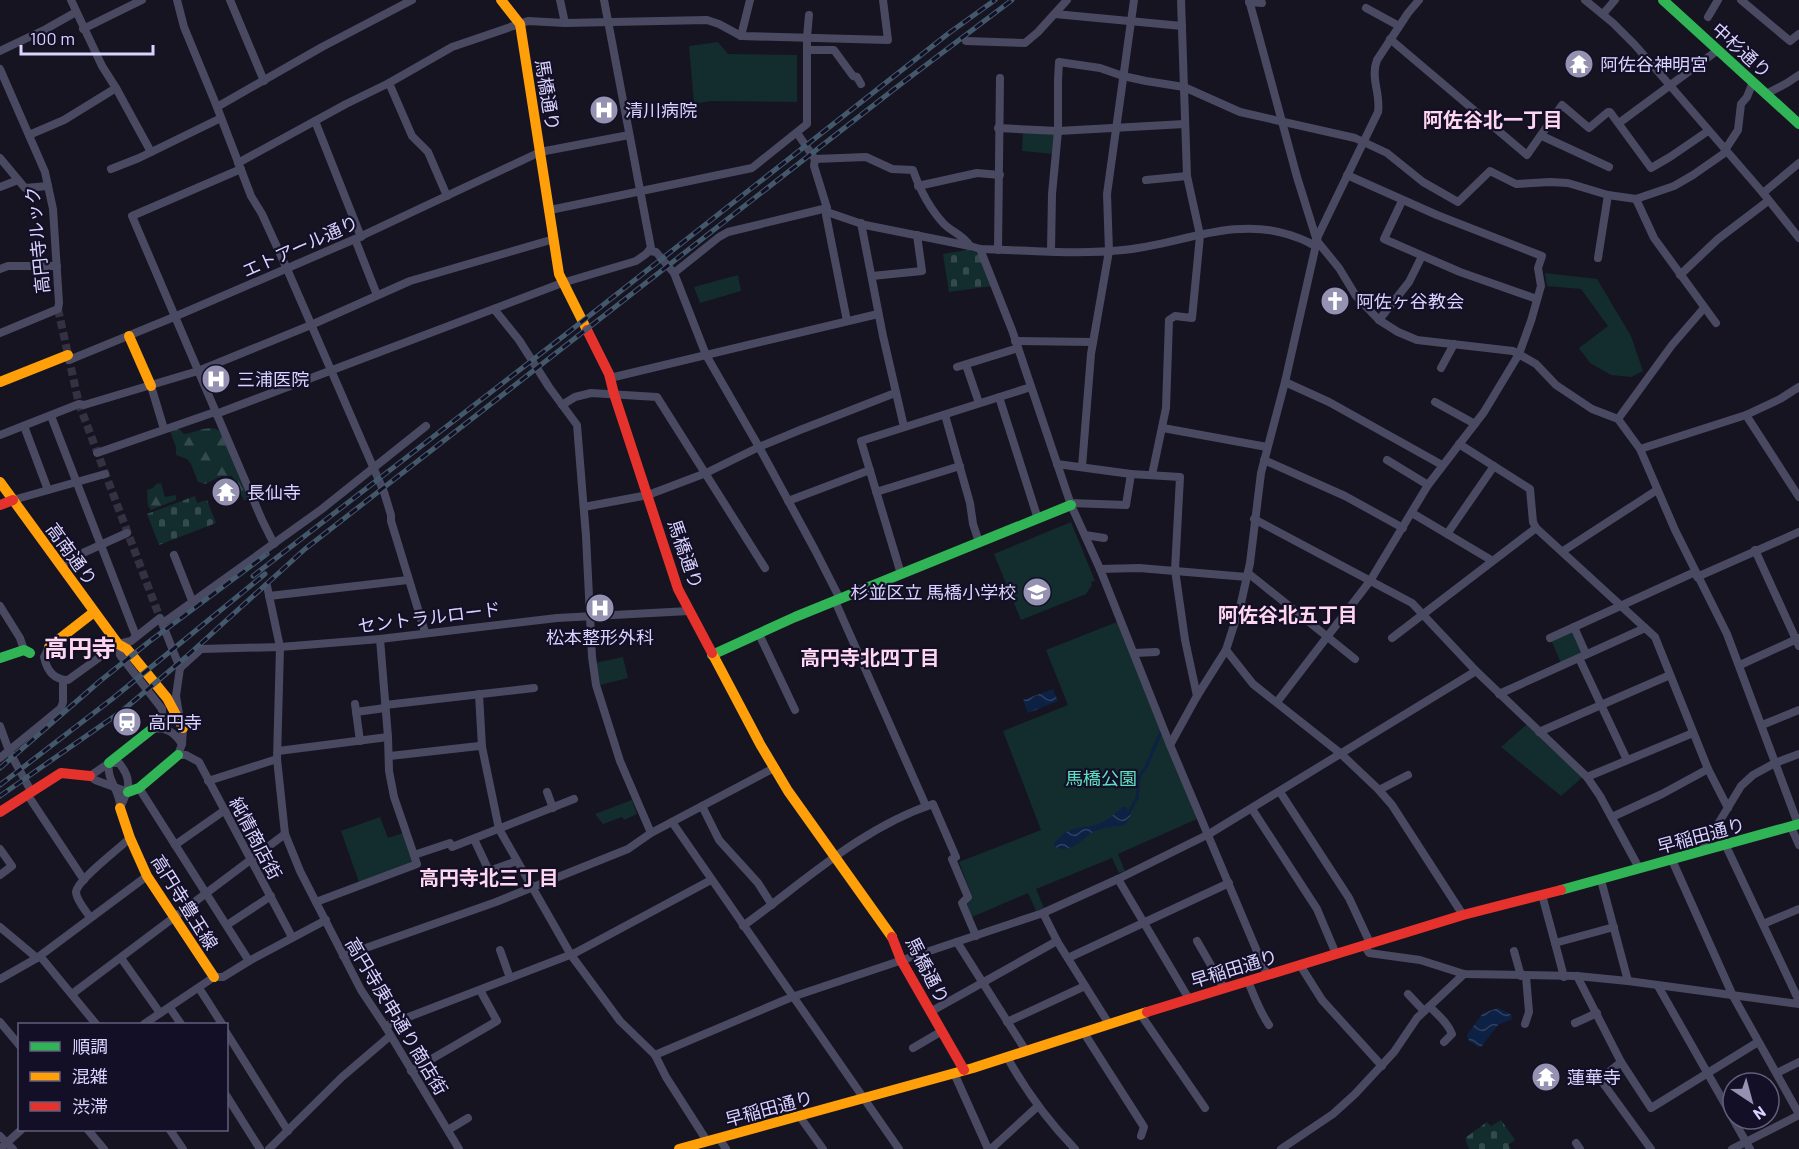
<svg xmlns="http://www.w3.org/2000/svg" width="1799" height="1149" font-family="Barlow,'Noto Sans JP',sans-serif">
  <defs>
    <pattern id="forest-firs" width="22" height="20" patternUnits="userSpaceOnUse" patternTransform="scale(1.5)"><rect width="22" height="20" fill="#132c2d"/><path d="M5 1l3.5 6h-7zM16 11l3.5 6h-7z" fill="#354a4c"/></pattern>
    <pattern id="cemetery-stones" width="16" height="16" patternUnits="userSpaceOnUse" patternTransform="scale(1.5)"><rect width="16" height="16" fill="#132c2d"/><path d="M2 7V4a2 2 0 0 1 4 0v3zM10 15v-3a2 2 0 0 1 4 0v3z" fill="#354a4c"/></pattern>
    <pattern id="water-waves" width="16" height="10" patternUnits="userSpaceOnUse" patternTransform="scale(1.5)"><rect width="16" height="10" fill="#0d2144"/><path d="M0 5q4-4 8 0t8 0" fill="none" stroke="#304060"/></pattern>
  </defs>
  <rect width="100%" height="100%" fill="#161421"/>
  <g fill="url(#forest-firs)">
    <path d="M178,428L184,434C196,433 209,424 220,431L248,498L247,500H244L232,476H222L205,484L198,482L191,464L187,459L176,455V447L170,431Z"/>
    <polygon points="161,483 165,497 176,495 176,500 151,510 148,506 147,490 153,488 156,484"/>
  </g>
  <g fill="url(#cemetery-stones)">
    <polygon points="968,250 980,254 992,286 949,292 943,254"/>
    <polygon points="195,496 197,503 207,500 216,523 159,545 147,514"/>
    <polygon points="1501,1120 1515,1140 1508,1145 1511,1149 1469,1149 1465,1138 1487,1122 1491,1126"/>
  </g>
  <g fill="#132c2d">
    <polygon points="718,42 728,54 797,55 797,102 711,101 694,104 689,46"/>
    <polygon points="1023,133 1055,135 1053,154 1022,151"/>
    <polygon points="1545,273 1597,279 1631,336 1643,371 1631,377 1611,375 1590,363 1579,348 1608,326 1581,289 1547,286"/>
    <polygon points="738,275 741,291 700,303 694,287"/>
    <polygon points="1071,522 1095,581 1091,582 1092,585 1086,594 1021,620 994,554"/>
    <polygon points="1117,622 1197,819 1118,854 1125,871 1119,873 1112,858 1036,889 1044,908 1036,911 1028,893 972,917 967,905 972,896 959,862 1041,830 1003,731 1068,705 1046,650"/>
    <polygon points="1573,630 1583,653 1561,663 1551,640"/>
    <polygon points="623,657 628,678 600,685 595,663"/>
    <polygon points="1527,724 1584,776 1561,796 1501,747"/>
    <polygon points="632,800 637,814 624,820 622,817 603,824 595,814"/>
    <polygon points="380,817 388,838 403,833 413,861 359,882 341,831"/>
  </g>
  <g fill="url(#water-waves)">
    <polygon points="1053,689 1058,701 1028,713 1023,700"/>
    <path d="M1123,807H1126L1131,815L1125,825C1114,827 1103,827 1093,832C1080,840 1072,854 1055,847L1054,844C1070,822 1084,831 1103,822C1110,819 1116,812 1123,807Z"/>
    <polygon points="1498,1008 1512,1015 1512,1019 1498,1025 1481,1047 1478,1047 1469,1041 1467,1035 1483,1013"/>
  </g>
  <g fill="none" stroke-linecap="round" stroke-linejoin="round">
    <polyline stroke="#0d2144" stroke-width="3" points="1128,814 1137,798 1139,777 1146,767 1161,732"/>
    <polyline stroke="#333142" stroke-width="8" stroke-dasharray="8 4" stroke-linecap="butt" points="58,309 79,404 160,618"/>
    <g stroke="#4a4962" stroke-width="8">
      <polyline points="71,0 102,66 116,88 151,152"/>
      <polyline points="177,0 184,27 217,107 251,196 262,214 287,269 384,492 391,515 391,521 425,632"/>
      <polyline points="230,0 264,81"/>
      <polyline points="560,0 565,23"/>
      <polyline points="1249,0 1297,177 1317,241 1339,268 1356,296 1379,320 1398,332 1417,340 1513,351 1536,364 1556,385 1592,409 1618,419 1640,449 1675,530 1727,634 1798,824"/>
      <polyline points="1585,0 1613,23 1635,45 1763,193 1799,238"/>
      <polyline points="1741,0 1790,41 1799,34"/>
      <polyline points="1249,2 1262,3"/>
      <polyline points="1366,8 1399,26"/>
      <polyline points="1055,14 1182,26"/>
      <polyline points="1603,14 1615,0"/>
      <polyline points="1708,17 1718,0"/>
      <polyline points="83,29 142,0"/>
      <polyline points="741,36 750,0"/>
      <polyline points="1390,39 1527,155 1562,105 1589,128 1608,112 1610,112 1651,168 1670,157 1708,131"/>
      <polyline points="966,41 1025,43 1038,32 1067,0"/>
      <polyline points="807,50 834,50 853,76 857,77 861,84"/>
      <polyline points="0,51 46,29 76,12"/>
      <polyline points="0,69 45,172 53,209 59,303 58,309 0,333"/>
      <polyline points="389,83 412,136 428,152 447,196"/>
      <polyline points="1766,94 1787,83 1799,75"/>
      <polyline points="217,107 322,47 412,0"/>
      <polyline points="315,121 361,237"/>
      <polyline points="1619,123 1718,50"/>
      <polyline points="998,128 1058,131 1185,124"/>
      <polyline points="797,133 815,159 814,166 827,208 826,215 847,321"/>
      <polyline points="29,135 64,120 116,88"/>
      <polyline points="1542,136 1609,167"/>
      <polyline points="1725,150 1738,130 1741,104 1747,97 1753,82"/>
      <polyline points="0,158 25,188 48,186"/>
      <path d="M815,159L866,157L892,169L913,170C920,190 930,209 944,224C952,232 963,235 970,246"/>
      <polyline points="238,163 346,104 389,83 452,47 528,21 565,23 707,20 719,24 741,36 888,40 883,0"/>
      <polyline points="111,169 139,158 221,118"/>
      <polyline points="241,169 132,216 262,520 274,544"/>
      <polyline points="1146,180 1187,176"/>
      <polyline points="918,186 977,173 1000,175"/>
      <polyline points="0,187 18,180"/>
      <polyline points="1763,193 1799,163"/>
      <polyline points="1636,199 1654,238 1716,323"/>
      <polyline points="1402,201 1384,239 1460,272 1537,299"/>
      <polyline points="827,208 728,232 719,237 674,273 706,355 759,447 815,550 840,599"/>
      <polyline points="550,210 752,168 807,124 807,37 809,15"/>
      <path d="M827,212L865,225L970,246L980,249C1026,250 1077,255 1123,250C1179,245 1233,216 1290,235C1298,238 1305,240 1311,244L1317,241"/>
      <polyline points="861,223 883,336 904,427"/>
      <polyline points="355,239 377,295"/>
      <polyline points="980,249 1012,330 1071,505 1100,569 1170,745 1267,975"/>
      <polyline points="998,250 1000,78"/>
      <polyline points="649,251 656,252 674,273"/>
      <polyline points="1051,251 1052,194 1058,131 1058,80 1059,62 1100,68 1123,76 1146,81 1184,87 1240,112 1355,138 1387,153 1423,182 1458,202 1490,171 1516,184 1550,182 1568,183 1608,195 1636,199 1674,186 1693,175 1726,152"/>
      <polyline points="1598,258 1608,195"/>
      <polyline points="0,269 8,266 57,266"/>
      <polyline points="1680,275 1718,239 1768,201"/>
      <polyline points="872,276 922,271 917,235"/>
      <polyline points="494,309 519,340 549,387 577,425 586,536 592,657 596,685 620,761 651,833"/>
      <polyline points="1379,320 1409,282 1422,256"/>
      <polyline points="1015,341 1093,342"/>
      <polyline points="69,360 174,317 355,239 540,152 629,135"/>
      <polyline points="966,365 979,403"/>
      <polyline points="957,367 1018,348"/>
      <polyline points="1441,368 1454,344"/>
      <polyline points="610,378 878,314"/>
      <polyline points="1285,382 1329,402 1442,465"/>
      <polyline points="151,386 164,429"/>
      <polyline points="999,397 1038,519"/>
      <polyline points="1435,402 1475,424"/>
      <polyline points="562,405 575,397 591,393 657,397 765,568"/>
      <polyline points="216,414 562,283 636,261 646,254 651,248 604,0"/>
      <polyline points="945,415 970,503 973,524 979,542"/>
      <polyline points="1746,415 1799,497"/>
      <polyline points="51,416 136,636"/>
      <polyline points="1618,419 1672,345 1704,308"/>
      <polyline points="24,426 48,490"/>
      <polyline points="1163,428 1267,447"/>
      <polyline points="0,435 79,404 84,405 198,371 311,325 410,281 554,239"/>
      <polyline points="1459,444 1530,489 1533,522 1536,528 1655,637 1708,769 1728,808"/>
      <polyline points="1640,449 1746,415 1780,399 1799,387"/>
      <polyline points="97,453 215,412"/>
      <polyline points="1264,460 1345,496 1403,528"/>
      <polyline points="1387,460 1428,485"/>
      <polyline points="1057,464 1131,474 1180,477 1175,570 1185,640 1197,696"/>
      <polyline points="1082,467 1091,354 1109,251 1107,194 1134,0"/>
      <polyline points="1152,475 1166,408 1169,320 1175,316 1192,318 1199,246 1200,235 1187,176 1181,0"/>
      <polyline points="876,492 960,466"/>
      <polyline points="13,500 105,474"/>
      <polyline points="788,501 870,470"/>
      <polyline points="1070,503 1126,505 1131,474"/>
      <polyline points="584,507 648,495 706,473 759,447 800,430 895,393"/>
      <polyline points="1412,513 1491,560"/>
      <polyline points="1254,519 1412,603 1476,671 1587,777 1600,796 1639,868"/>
      <polyline points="1447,534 1494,466"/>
      <polyline points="1085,535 1104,538"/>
      <polyline points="1755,550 1799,646"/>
      <polyline points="1563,551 1657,490"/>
      <polyline points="174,555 193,603"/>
      <polyline points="61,566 74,557 127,533"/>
      <polyline points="1100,569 1139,568 1247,577"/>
      <polyline points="1248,573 1355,659"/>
      <polyline points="901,574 861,441 1031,387"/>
      <polyline points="1697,577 1799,532"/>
      <polyline points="267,586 280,647 277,759 285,834 300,871 361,990 385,1026 459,1149"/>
      <polyline points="269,596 408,580"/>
      <polyline points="835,601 926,806"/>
      <polyline points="0,606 20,638 24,650"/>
      <polyline points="163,623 322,509 426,426"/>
      <polyline points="1574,627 1586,654"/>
      <polyline points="759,634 795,710"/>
      <polyline points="1392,638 1536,528"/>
      <polyline points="1550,638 1695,572"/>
      <polyline points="118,644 120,655 162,709 162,718 152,729"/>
      <path d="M49,647L44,657C47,671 54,680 68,680L118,644L131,641L160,618L180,668"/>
      <polyline points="1226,650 1253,684 1340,753 1378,789 1392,805 1463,915"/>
      <polyline points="1134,653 1156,652"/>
      <polyline points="1579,658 1627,760"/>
      <polyline points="1740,665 1799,638"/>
      <polyline points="180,668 201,649 280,647 380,639 557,618 689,611"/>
      <polyline points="479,694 482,747 499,829 571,955 620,1021 655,1055 666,1077 707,1141"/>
      <polyline points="1499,694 1645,628"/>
      <polyline points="1277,702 1370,581 1428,485 1484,412 1519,354 1531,321 1541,286 1538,268 1542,256 1437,215 1347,175"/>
      <polyline points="355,704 360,741"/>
      <polyline points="385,705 534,688"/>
      <polyline points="356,712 385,708"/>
      <polyline points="179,714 176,696 180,668"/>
      <polyline points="1762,725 1799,710"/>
      <polyline points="0,726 9,751 31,791"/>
      <polyline points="183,728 182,744 178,755 186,755 199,762 292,937"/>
      <path d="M152,729C167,727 174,732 182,744"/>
      <polyline points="1539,732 1670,675"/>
      <path d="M1170,745L1197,696L1226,650L1241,603L1250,563L1261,473L1285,382L1318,236L1378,112C1381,94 1370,78 1377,60L1408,13L1419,0"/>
      <polyline points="278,751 388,737"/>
      <polyline points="390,756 479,746 482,747"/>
      <polyline points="0,758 61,708 63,702 63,680"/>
      <path d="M109,763C106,780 120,790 120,806"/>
      <polyline points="1587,777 1693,733"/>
      <polyline points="208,781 277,759"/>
      <polyline points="139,788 249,961"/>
      <polyline points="1379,790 1408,775"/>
      <polyline points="547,792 553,808"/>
      <polyline points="1280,792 1349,898 1370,943"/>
      <polyline points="27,794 84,880"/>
      <polyline points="702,806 719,840 758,883 772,905"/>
      <path d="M120,808C129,789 133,780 119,763H109L90,776L95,780L128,792"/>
      <polyline points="1252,809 1317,909 1336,954"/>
      <polyline points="1612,817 1662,794 1708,769"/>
      <polyline points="672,822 899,1149"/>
      <polyline points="1791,827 1799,845"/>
      <polyline points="474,839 489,871 517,861"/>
      <polyline points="175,845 225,810"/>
      <polyline points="1726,846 1799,1001"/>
      <polyline points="0,849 12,866 0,875"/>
      <polyline points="1701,852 1741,786 1753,775 1775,763 1799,754"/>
      <polyline points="414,855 450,843 452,847 574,799"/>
      <polyline points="1672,860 1733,996 1799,1114"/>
      <polyline points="1118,879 1189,999"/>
      <polyline points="1601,880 1628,981"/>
      <polyline points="1542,895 1555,943"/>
      <polyline points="316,902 417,864 394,797 389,771 388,737 380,639"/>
      <polyline points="1043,913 1057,941 1109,1024"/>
      <path d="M90,917C86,911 76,900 76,892C77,880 120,848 130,838"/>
      <polyline points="1763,924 1799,909"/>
      <polyline points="227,925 271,896"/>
      <path d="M743,926C804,882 861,828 933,804L956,857L952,859L968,897L962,903L976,936"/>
      <polyline points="0,927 37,958"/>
      <polyline points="1197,941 1224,988"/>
      <polyline points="957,942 1026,1051"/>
      <polyline points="1364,945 1369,953 1420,960 1464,974 1577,976 1628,981 1799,1004"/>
      <polyline points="500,950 510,978"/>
      <polyline points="1514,951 1521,976"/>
      <polyline points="40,956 96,1024"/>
      <polyline points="343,956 496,902 613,855 628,849 651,833 774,768"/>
      <polyline points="121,958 160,1013"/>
      <polyline points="1068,958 1229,883"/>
      <polyline points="1300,965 1322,1000 1382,1066"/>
      <polyline points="1577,976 1621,1062 1600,1079 1651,1149"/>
      <polyline points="1564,977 1555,943 1614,927"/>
      <polyline points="0,979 37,958 147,876"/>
      <path d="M1248,981C1254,996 1260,1012 1269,1025"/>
      <polyline points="1658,986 1733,1118"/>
      <polyline points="199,988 222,1024"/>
      <polyline points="72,994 285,834"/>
      <polyline points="1408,994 1424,1011"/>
      <path d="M1430,1007C1438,1015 1448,1023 1452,1034L1444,1042"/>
      <polyline points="170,1008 181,1024"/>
      <polyline points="930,1012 1057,941"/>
      <polyline points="1141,1015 1205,1108"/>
      <polyline points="0,1022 20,1046"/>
      <polyline points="1007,1022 1085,986"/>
      <polyline points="1575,1023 1597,1013"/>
      <polyline points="144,1024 214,977 223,977 249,961 326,920"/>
      <polyline points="1525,1024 1529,1012 1526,976"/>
      <polyline points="385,1026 575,953 711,880"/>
      <polyline points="226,1032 288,1131"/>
      <polyline points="1084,1033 1144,1127 1141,1136"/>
      <polyline points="913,1048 942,1031"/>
      <polyline points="655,1055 792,997 1043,913 1118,879 1209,834 1476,671"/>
      <path d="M1007,1057C1026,1091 1048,1121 1075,1149"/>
      <polyline points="1621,1062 1651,1108 1758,1042"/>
      <polyline points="411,1071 497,1021 480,990"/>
      <polyline points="954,1073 988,1149"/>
      <polyline points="1777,1073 1799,1062"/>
      <polyline points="226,1095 260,1149"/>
      <polyline points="800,1117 823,1149"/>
      <polyline points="1733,1119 1750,1149"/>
      <polyline points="88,1130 104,1149"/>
      <polyline points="170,1130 183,1149"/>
      <polyline points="448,1130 468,1118"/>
      <polyline points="0,1136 13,1149"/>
      <polyline points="719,1138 726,1149"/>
      <polyline points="1576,1143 1580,1149"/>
      <polyline points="0,1149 21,1130"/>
      <polyline points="269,1149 342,1077 390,1036"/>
      <polyline points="991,1149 1038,1106"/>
      <polyline points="1281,1149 1333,1114 1355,1094 1394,1052 1417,1018 1464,974"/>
      <polyline points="1732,1149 1799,1115"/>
    </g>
    <g stroke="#30b455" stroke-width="10">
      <polyline points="1663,0 1799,124"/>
      <polyline points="712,655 795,617 1071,505"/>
      <polyline points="0,658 24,650 30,653"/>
      <polyline points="109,763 152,729"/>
      <polyline points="128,792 139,788 178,755"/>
      <polyline points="1561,890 1799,824"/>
    </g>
    <g stroke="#ff9f0a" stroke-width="10">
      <polyline points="501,0 520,24 559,274 587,330"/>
      <polyline points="129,336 151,386"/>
      <polyline points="0,382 68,355"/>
      <polyline points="0,482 118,644 127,649 167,698 183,728"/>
      <polyline points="49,647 94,612"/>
      <polyline points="712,653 760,744 788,791 892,937"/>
      <polyline points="120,808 130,838 147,876 214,977"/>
      <polyline points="679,1149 973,1068 1147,1012"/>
    </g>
    <g stroke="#e5322d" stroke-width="10">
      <polyline points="587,330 609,374 614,394 678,589 712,653"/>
      <polyline points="0,505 13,500"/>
      <polyline points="0,812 61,773 90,776"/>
      <polyline points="892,937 901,960 964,1070"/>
      <polyline points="1147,1012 1463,915 1561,890"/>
    </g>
    <g stroke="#43596b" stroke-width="5">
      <g id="rail">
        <polyline points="253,576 561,338 949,33 995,0"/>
        <polyline points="0,768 100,681 150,641 267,554"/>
        <polyline points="0,785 112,699 265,574"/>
        <polyline points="0,796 122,711 186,657 305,549 893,90 1012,0"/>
      </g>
    </g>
    <use href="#rail" stroke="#130f26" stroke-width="3" stroke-dasharray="9" stroke-linecap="butt"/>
  </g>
  <defs>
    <g id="temple-disc" transform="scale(1.5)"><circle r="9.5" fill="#9591b1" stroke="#130f26"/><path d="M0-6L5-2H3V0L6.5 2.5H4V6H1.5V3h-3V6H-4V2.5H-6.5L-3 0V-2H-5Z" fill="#fff"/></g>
    <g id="hospital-disc" transform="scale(1.5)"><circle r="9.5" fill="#9591b1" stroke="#130f26"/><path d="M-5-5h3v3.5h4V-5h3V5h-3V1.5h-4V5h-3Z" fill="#fff"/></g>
    <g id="church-disc" transform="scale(1.5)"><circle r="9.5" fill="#9591b1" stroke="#130f26"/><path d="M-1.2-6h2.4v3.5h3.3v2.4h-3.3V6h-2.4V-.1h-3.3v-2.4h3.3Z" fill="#fff"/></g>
    <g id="school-disc" transform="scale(1.5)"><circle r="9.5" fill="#9591b1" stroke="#130f26"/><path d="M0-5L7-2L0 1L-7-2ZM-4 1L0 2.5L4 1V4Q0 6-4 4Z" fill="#fff"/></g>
    <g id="station-disc" transform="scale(1.5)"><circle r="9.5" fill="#9591b1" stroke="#130f26"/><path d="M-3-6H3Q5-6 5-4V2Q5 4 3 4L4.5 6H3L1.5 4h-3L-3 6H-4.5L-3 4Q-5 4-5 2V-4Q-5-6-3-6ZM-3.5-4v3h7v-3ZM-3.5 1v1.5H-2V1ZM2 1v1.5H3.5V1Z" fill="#fff"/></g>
  </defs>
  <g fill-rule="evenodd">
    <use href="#temple-disc" x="1579" y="64"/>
    <use href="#hospital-disc" x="604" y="110"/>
    <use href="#church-disc" x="1335" y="301"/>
    <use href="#hospital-disc" x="216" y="379"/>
    <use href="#temple-disc" x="226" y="492"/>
    <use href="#school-disc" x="1037" y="592"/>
    <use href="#hospital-disc" x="600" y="608"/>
    <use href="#station-disc" x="127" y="722"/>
    <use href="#temple-disc" x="1546" y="1077"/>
  </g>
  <g text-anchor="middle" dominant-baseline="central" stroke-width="4.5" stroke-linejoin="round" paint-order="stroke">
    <g font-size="18" fill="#d9d4ff" stroke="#130f26">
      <text transform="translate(1742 50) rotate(42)">中杉通り</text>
      <text transform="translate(548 95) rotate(81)">馬橋通り</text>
      <text transform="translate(37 240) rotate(-96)">高円寺ルック</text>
      <text transform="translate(300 246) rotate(-24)">エトアール通り</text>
      <text transform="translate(72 554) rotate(54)">高南通り</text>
      <text transform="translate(686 554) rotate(71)">馬橋通り</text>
      <text transform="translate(429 617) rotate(-7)">セントラルロード</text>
      <text transform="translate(1701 835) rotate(-15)">早稲田通り</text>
      <text transform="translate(256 838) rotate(62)">純情商店街</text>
      <text transform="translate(185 902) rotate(58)">高円寺豊玉線</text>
      <text transform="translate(1234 968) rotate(-17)">早稲田通り</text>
      <text transform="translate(928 970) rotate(63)">馬橋通り</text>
      <text transform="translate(397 1016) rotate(59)">高円寺庚申通り商店街</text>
      <text transform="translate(769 1108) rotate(-15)">早稲田通り</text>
    </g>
    <g font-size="18" fill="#d9d4ff" stroke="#130f26" text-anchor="start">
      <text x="1600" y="64">阿佐谷神明宮</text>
      <text x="625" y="110">清川病院</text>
      <text x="1356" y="301">阿佐ヶ谷教会</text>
      <text x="237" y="379">三浦医院</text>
      <text x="247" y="492">長仙寺</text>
      <text x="1016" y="592" text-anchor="end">杉並区立 馬橋小学校</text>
      <text x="600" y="637" text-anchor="middle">松本整形外科</text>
      <text x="148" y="722">高円寺</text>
      <text x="1567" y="1077">蓮華寺</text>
    </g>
    <g font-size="18" fill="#5fe0c0" stroke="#130f26">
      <text x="1101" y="778">馬橋公園</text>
    </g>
    <g font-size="20" font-weight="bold" fill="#ffd6f0" stroke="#130f26">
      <text x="1493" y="119">阿佐谷北一丁目</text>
      <text x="1288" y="614">阿佐谷北五丁目</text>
      <text x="870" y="657">高円寺北四丁目</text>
      <text x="489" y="877">高円寺北三丁目</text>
    </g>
    <g font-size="24" font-weight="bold" fill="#ffd6f0" stroke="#130f26">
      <text x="80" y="647">高円寺</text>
    </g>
  </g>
  <rect x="18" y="1023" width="210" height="108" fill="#130f26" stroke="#625e7d" stroke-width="1.5"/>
  <rect x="30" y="1042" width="30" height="9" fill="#30b455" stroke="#625e7d" stroke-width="1.5"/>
  <text x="72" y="1053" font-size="18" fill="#d9d4ff">順調</text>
  <rect x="30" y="1072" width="30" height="9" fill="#ff9f0a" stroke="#625e7d" stroke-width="1.5"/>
  <text x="72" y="1083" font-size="18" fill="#d9d4ff">混雑</text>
  <rect x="30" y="1102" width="30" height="9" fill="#e5322d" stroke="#625e7d" stroke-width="1.5"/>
  <text x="72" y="1113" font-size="18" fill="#d9d4ff">渋滞</text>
  <g transform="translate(1751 1101) rotate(144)"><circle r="28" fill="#130f26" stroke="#625e7d" stroke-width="1.5"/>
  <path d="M0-4.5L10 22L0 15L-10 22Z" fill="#9591b1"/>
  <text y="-9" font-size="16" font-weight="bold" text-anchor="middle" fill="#d9d4ff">N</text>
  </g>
  <path d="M21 45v9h132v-9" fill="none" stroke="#d9d4ff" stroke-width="3"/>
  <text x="30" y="45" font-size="18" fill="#d9d4ff" stroke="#130f26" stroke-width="4.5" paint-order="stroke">100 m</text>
</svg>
